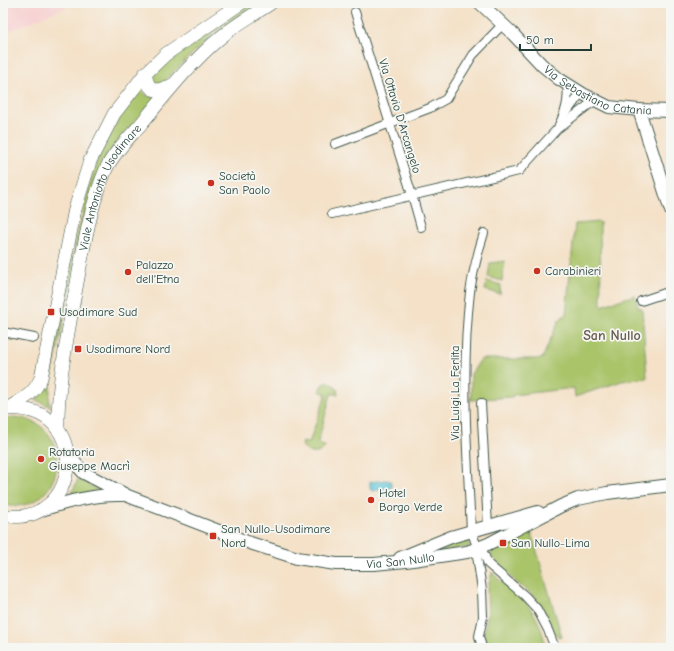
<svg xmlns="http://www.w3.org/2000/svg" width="674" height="651" font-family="'Comic Neue',sans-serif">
  <rect width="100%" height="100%" fill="#f6f6f2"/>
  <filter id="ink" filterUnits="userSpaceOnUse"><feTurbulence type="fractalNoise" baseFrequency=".025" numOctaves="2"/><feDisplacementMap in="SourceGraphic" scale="8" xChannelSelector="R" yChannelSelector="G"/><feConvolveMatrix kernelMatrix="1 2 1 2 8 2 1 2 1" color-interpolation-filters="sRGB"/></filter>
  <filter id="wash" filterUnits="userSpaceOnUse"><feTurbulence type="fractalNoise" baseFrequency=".012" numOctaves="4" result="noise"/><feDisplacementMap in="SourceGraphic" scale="16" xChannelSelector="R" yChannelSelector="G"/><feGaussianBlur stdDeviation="0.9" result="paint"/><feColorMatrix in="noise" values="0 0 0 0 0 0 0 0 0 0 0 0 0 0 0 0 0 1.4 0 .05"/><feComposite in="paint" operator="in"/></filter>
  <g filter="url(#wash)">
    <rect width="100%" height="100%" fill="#f4e1c7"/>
    <polygon fill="#f7cfd0" points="3,3 75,3 3,34"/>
    <g fill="#aac46b" stroke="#648050">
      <polygon points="252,3 259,3 214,33 161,84 154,85 151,75 164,63"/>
      <path d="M141,87C143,94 148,98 156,97L107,154L80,241L51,381L49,403L51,407L36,400L44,389L48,379L76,241L89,187L99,153L120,115Z"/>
      <polygon points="600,222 601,306 635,295 638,307 642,308 647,378 622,381 575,397 574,388 513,395 512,397 471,400 471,374 481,359 542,359 559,320 566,314 575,224"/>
      <polygon points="505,261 502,281 488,277 490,263"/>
      <polygon points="487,281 501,285 500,294 485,290"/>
      <path d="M327,382C333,384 338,387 338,394H331L318,442L319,444L325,446C321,456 309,455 303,447L302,442L309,443L326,394L319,391L322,385Z"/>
      <path d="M13,417C80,421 66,517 3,505V418Z"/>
      <polygon points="78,479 97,489 97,491 70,497"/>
      <polygon points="530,528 562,637 559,638 552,628 536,599 529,592 518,584 493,559 491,556 492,549"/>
      <polygon points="468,538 469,547 419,554 454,540"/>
      <path d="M492,572C498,580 505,584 513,591C533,608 541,622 546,648H487L484,632L488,614L487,591Z"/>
    </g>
    <polygon fill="#59c3d5" stroke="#3c8084" points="386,480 391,481 392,486 390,489 386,488 372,491 370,489 370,482"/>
  </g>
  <g filter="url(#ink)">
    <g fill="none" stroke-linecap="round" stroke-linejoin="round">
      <g stroke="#3f564a" stroke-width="10">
        <g id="minor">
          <polyline points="355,12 412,195 421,227"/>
          <polyline points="567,112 581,93"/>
          <path d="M559,125C566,111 569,100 567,84"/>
          <polyline points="335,144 430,108 446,99 473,55 503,24"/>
          <polyline points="332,214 519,171 557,129 590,104 595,101"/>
          <path d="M484,233C478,252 473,272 470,292C461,371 467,451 471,530L476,544L484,554L488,564L525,596L537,609L548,630L555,648"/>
          <polyline points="641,301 671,291"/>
          <polyline points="3,332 34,338"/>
          <polyline points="481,403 488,526"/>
          <polyline points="478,548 477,556 482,590 483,617 479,636 482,648"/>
        </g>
      </g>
      <g stroke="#3f564a" stroke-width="14">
        <g id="secondary">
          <path id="s1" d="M480,3L512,33L542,65L559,79L583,94L609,107L639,110L671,111"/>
          <polyline points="639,110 671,211"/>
          <path id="s2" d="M68,455L84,473L128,496L250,543L297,558L336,564H374L406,561L467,552L488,544L561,506L578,499L607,493L671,485"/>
          <path d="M41,510C67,502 94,494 122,495"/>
          <polyline points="400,558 451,537 538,512"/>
        </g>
      </g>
      <g stroke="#3f564a" stroke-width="14">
        <g id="primary">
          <path d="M145,74C150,95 156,91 173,85"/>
          <path d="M7,409C22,399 33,396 41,378L75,209L90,161L114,114L145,74L166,54L241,3"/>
          <path id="s3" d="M58,430C57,387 66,346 73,304C82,259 88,211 106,169C114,152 129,138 141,124C166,94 191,62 221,37C236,24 255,14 271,3"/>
          <path d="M3,515C82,531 94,402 7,409"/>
        </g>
      </g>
      <use href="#minor" stroke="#fff" stroke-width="8"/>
      <use href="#secondary" stroke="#fff" stroke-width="12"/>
      <use href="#primary" stroke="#fff" stroke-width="13"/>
    </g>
  </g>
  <g fill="#c8321e" stroke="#f6f6f2" stroke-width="1.5">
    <circle cx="211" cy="183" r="4"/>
    <circle cx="537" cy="271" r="4"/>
    <circle cx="128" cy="272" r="4"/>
    <rect x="47" y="308" width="8" height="8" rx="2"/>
    <rect x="74" y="345" width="8" height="8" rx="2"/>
    <circle cx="41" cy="459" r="4"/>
    <circle cx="371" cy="500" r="4"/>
    <rect x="209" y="532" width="8" height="8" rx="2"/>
    <rect x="499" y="539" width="8" height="8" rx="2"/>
  </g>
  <g text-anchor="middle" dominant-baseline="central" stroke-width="3.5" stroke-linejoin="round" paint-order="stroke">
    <g font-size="12" fill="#1f3d34" stroke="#f6f6f2">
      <text stroke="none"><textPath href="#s1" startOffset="151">Via Sebastiano Catania</textPath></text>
      <text transform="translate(400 116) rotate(73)">Via Ottavio D'Arcangelo</text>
      <text stroke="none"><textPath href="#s3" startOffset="251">Viale Antoniotto Usodimare</textPath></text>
      <text transform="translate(455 393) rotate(-90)">Via Luigi La Ferlita</text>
      <text stroke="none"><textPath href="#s2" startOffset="358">Via San Nullo</textPath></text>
    </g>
    <g font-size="12" fill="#1f3d34" stroke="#f6f6f2" text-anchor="start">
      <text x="219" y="176">Società<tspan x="219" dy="14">San Paolo</tspan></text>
      <text x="136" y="265">Palazzo<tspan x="136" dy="14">dell'Etna</tspan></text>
      <text x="545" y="271">Carabinieri</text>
      <text x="59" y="312">Usodimare Sud</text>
      <text x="86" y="349">Usodimare Nord</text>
      <text x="49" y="452">Rotatoria<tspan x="49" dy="14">Giuseppe Macrì</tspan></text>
      <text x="379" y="493">Hotel<tspan x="379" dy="14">Borgo Verde</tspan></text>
      <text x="221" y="529">San Nullo-Usodimare<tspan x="221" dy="14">Nord</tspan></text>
      <text x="511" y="543">San Nullo-Lima</text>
    </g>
    <g font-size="14" font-weight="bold" fill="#685d51" stroke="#f6f6f2">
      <text x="612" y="335">San Nullo</text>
    </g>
  </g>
  <rect width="674" height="651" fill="none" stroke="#f6f6f2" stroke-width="16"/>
  <path d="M520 44v6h71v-6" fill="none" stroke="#1f3d34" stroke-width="2"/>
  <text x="526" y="44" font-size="12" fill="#1f3d34" stroke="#f6f6f2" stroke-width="3" paint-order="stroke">50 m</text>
</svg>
